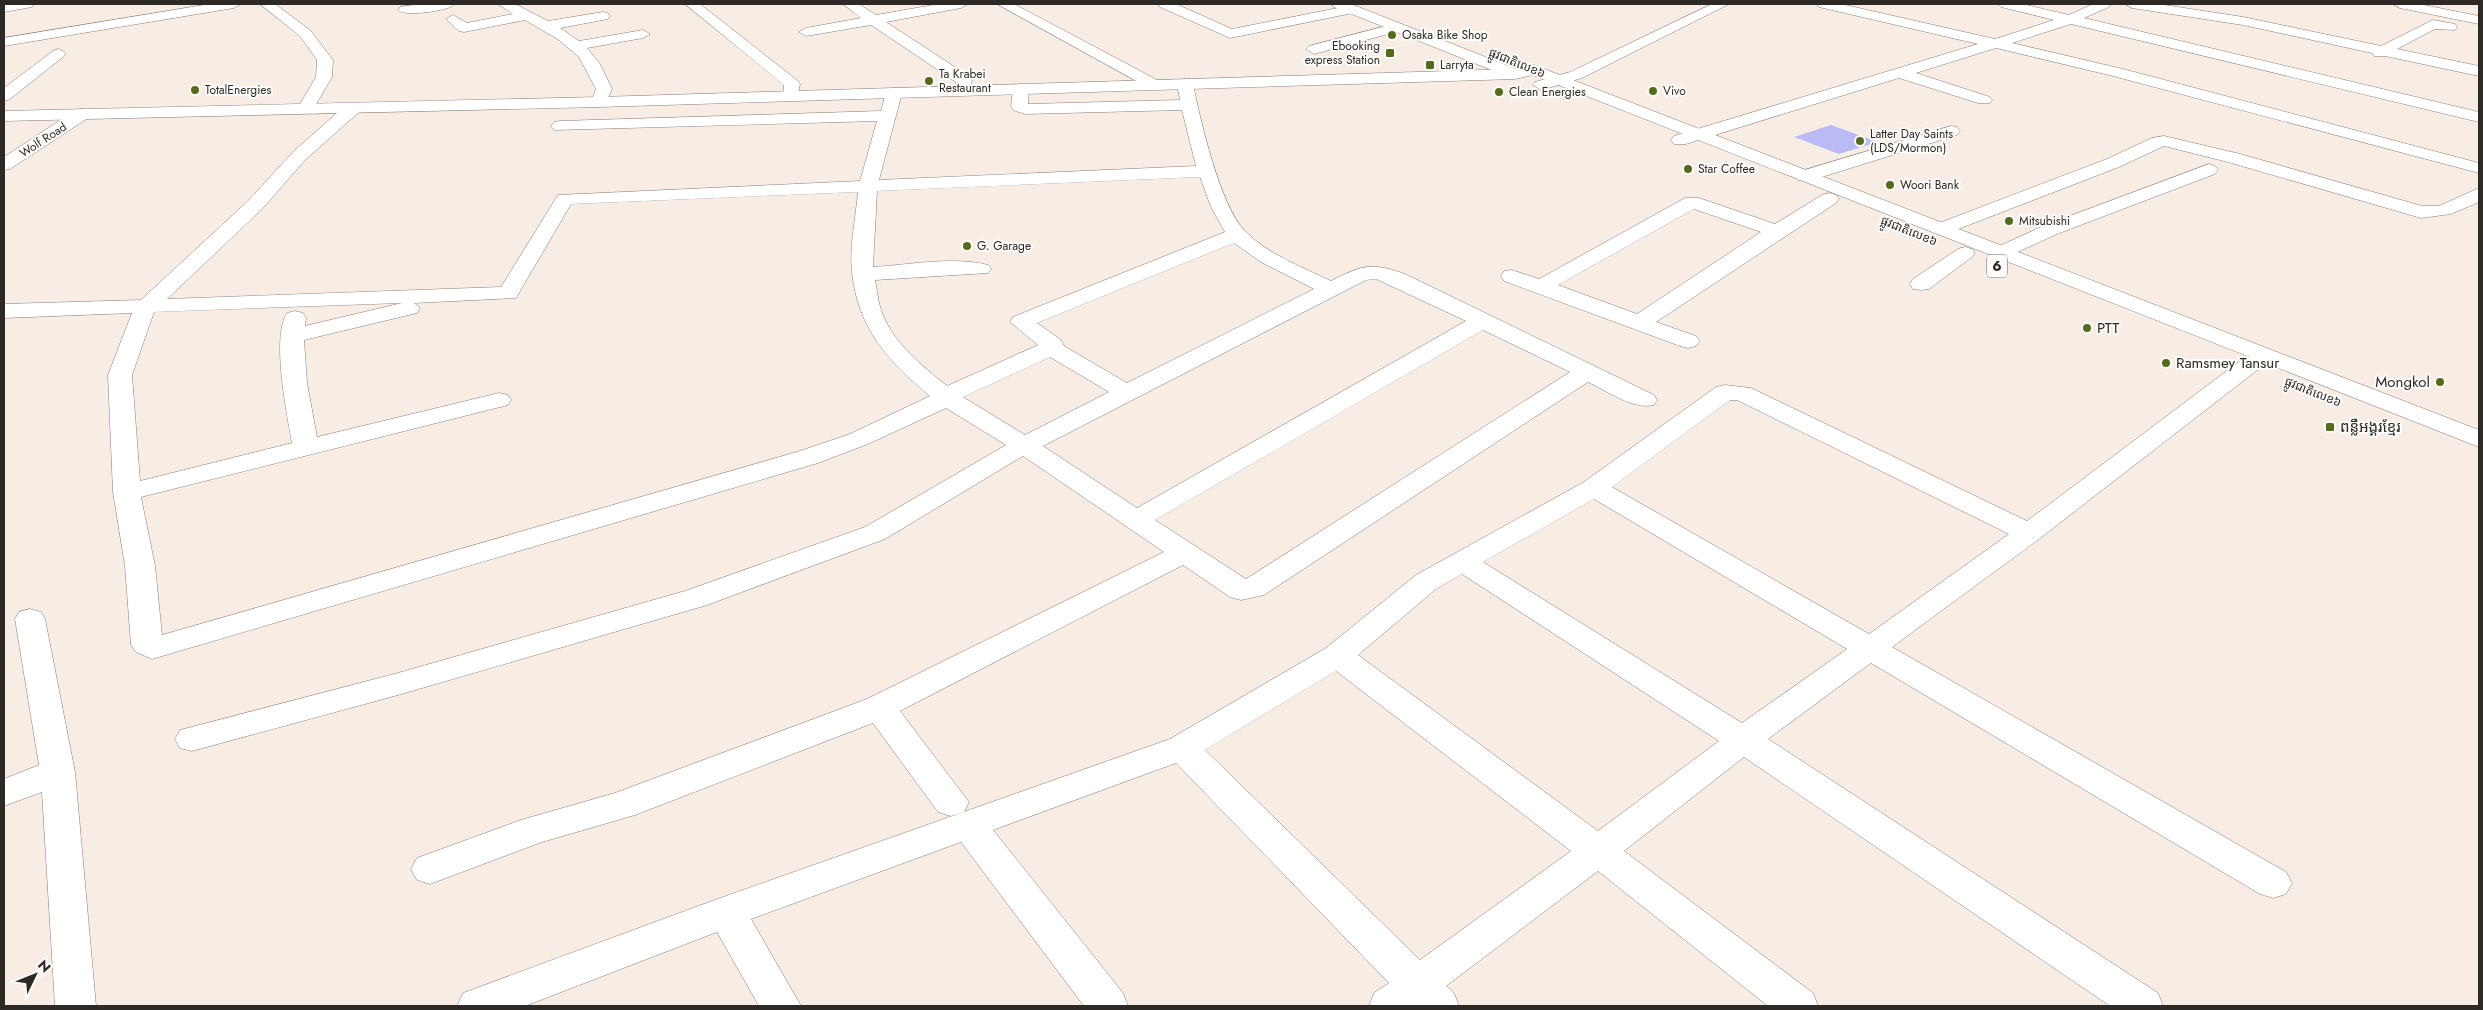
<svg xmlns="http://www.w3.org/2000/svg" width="2483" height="1010" font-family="Jost,'Noto Sans Khmer',sans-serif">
  <rect width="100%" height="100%" fill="#f8ede4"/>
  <polygon fill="#babbf6" points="1831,125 1878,142 1839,154 1794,137"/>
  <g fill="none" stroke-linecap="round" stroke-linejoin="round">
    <g stroke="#877d75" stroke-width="1">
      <g id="minor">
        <polygon points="4,4 34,4 32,7 4,12"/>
        <polygon points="210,4 241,4 234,8 4,46 4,38"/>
        <polygon points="260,4 275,4 310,30 333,60 332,77 311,113 299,113 297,109 316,77 317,60 300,36"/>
        <path d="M420,4H455C450,11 403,17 398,10L400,7Z"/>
        <polygon points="498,4 515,4 548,21 603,12 608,13 610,16 608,19 560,28 579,41 643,30 650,34 643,38 587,48 600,64 612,89 605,105 593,105 591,102 596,89 579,57 559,40 525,20 464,32 459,31 446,19 453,15 467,23 513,14"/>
        <polygon points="685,4 700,4 798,81 800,84 797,99 785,99 783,96 784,85"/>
        <polygon points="843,4 859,4 876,15 939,4 968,4 961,8 886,22 970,77 972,80 969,94 957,94 955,91 956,82 871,25 806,36 799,32 806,28 861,18"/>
        <polygon points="997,4 1014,4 1161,82 1163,85 1161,88 1149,88"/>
        <polygon points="1158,4 1176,4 1232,29 1353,5 1360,9 1353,13 1230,38 1160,7"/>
        <polygon points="1712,4 1729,4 1582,78 1541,90 1533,85 1535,82 1570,72"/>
        <polygon points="1817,4 1841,4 1995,39 2054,20 2001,7 1999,4 2022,4 2069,15 2093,4 2111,4 2109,7 2084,18 2479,112 2479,122 2071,24 2012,43 2123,69 2479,163 2479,173 2113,76 1996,48 1916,73 1990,97 1992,100 1990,103 1978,103 1899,78 1686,144 1674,144 1671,140 1674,136 1978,44 1819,7"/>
        <polygon points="2125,4 2158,4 2243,17 2381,46 2433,20 2455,24 2457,27 2455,30 2435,29 2397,49 2479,66 2479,76 2385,56 2374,56 2372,53 2243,25 2132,8"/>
        <polygon points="2393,4 2419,4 2479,16 2479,24 2400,8"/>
        <polygon points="1398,23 1405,27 1403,30 1314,54 1306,49 1309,46"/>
        <polygon points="58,49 63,51 66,54 63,57 10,99 4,101 4,88 53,51"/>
        <path d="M1185,79L1193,84C1200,119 1220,206 1245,231C1267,254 1302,267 1331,281C1362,265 1371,262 1405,274L1654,395L1657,400L1654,405C1633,410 1607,391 1588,382L1264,595L1241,600L1230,597L1183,565L900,711L969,802L964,812L951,816L938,812L873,723L635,815L542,842L430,884L417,880L411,869L417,858L521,820L615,793L867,699L1164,552L1023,456L885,539L707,605L398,695L192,751L180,748L175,739L180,730L398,673L685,591L865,527L1006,445L946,408L868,444L818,463L152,659L136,652L131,645L125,566L113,492L108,375L132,313L4,318V304L141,300L249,200L293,152L347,104H359L361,108L359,112L305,160L263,208L167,299L501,287L558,195L860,181L877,121L554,130L551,126L554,122L560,121L881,111L886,93L894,88L902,93L879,180L1196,166L1182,110L1025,114L1013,110L1011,106L1013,89L1021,84L1029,89L1028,104L1180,100L1177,84ZM1200,177L1211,207L1225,232L1013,317L1010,322L1038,345L947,386C922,366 892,342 881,310C878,301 877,290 875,280L988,273L992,269L988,265C954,256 908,265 873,267L877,191ZM858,192C856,216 849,248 852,272C858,329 888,361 930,396L850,434L800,451L162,635L155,566L141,497L508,405L511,400L508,395L499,393L317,437L307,383L304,340L417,313L420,308L414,303L516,298L571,204ZM1234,243L1261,262L1314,289L1127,383L1064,346L1061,340L1037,323ZM1376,279L1466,321L1137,508L1043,446L1366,280ZM402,303L305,326L306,318L303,313L295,311L287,313C271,337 287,414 292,443L140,481L132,375L154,312ZM1483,330L1570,372L1246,579L1155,520ZM1050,357L1109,392L1025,435L963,397Z"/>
        <polygon points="82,109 88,110 90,114 88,118 10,169 4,170 4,157 76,110"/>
        <polygon points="1951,126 1957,127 1960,131 1957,135 1812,180 1798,180 1796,176 1798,172"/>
        <polygon points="2164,136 2240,154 2422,206 2439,206 2479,188 2479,202 2451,214 2421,218 2228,162 2164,146 2119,167 1948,233 1941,235 1934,233 1931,229 1934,225 2107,159 2152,138"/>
        <polygon points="2209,164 2215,166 2218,170 2215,174 2057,234 2009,256 2002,258 1995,256 1992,252 1995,248 2043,226"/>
        <path d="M1829,193L1836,195L1839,199L1836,203L1656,322L1696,336L1700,341L1696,346L1688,348L1680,346L1504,281L1501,276L1504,271L1512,270L1539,279L1685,198H1699L1775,224L1822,195ZM1694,209L1761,232L1637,314L1558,285Z"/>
        <polygon points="1965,247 1972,249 1975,253 1972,257 1929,289 1921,290 1913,289 1910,284 1913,279 1958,249"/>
        <path d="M2266,349L2274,351L2278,356L2274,361L2256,371L2039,539L1892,647L2286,872L2292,883L2286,894L2273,898L2260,894L1871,663L1768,739L2158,993L2163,1006H2110L1744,757L1624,851L1813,993L1818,1006H1768L1598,871L1446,986L1454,993L1459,1006H1369L1374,993L1389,983L1176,763L993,830L1123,993L1128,1006H1084L961,842L751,919L801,1006H759L717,932L525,1006H457L463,993L712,901L1170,739L1326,648L1416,575L1584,482L1716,387L1725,385L1751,388L2027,521L2240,361ZM1730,400H1737L2009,534L1869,634L1612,487ZM1594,499L1847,649L1742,723L1483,562ZM1462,574L1719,741L1598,831L1358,655L1436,589ZM1336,671L1571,851L1420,960L1205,750Z"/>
        <polygon points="30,609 41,612 45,619 75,772 96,1006 55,1006 42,792 4,806 4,779 39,765 15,619 19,612"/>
      </g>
    </g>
    <g stroke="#877d75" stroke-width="1">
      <polygon id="major" points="1332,4 1351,4 1521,71 1523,74 1521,77 1509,77 1334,7"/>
    </g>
    <g stroke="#877d75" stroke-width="1">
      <polygon id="highway" points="1534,65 2479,430 2479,447 1533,75 1515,79 599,107 4,121 4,111 599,97 1515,69"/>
    </g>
    <use href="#minor" fill="#fff" fill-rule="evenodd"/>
    <use href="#major" fill="#fff" fill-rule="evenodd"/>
    <use href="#highway" fill="#fff" fill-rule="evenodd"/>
  </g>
  <g fill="#546b1a" stroke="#fefcfa" stroke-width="2">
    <circle cx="1392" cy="35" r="5"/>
    <rect x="1385" y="48" width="10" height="10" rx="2.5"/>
    <rect x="1425" y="60" width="10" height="10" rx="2.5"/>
    <circle cx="929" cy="81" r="5"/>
    <circle cx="195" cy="90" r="5"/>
    <circle cx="1653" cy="91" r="5"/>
    <circle cx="1499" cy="92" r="5"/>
    <circle cx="1860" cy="141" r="5"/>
    <circle cx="1688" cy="169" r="5"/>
    <circle cx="1890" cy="185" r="5"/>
    <circle cx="2009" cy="221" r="5"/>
    <circle cx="967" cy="246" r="5"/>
    <circle cx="2087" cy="328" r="5"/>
    <circle cx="2166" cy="363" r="5"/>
    <circle cx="2440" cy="382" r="5"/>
    <rect x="2325" y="422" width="10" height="10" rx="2.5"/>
  </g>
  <g text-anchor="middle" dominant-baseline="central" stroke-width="4" stroke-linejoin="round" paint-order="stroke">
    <g font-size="12" fill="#2d2925" stroke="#fefcfa" text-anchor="start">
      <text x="1402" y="35">Osaka Bike Shop</text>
      <text x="1380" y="46" text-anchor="end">Ebooking<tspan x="1380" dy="14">express Station</tspan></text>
      <text x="1440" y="65">Larryta</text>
      <text x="939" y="74">Ta Krabei<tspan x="939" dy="14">Restaurant</tspan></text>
      <text x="205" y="90">TotalEnergies</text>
      <text x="1663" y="91">Vivo</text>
      <text x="1509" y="92">Clean Energies</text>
      <text x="1870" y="134">Latter Day Saints<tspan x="1870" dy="14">(LDS/Mormon)</tspan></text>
      <text x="1698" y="169">Star Coffee</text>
      <text x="1900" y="185">Woori Bank</text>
      <text x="2019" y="221">Mitsubishi</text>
      <text x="977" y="246">G. Garage</text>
    </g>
    <g font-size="12" fill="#2d2925" stroke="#fefcfa">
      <text transform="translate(1517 63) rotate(22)">ផ្លូវជាតិលេខ៦</text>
      <text transform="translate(43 140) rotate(-33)">Wolf Road</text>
      <text transform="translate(1909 231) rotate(22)">ផ្លូវជាតិលេខ៦</text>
      <text transform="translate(2313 392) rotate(22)">ផ្លូវជាតិលេខ៦</text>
    </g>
    <rect fill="#fefcfa" stroke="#6c6865" stroke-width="1" x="1987" y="254.5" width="20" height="23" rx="4"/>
    <g font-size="14" font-weight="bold" fill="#2d2925">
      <text x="1997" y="266">6</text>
    </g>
    <g font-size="15" fill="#2d2925" stroke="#fefcfa" text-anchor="start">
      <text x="2097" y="328">PTT</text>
      <text x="2176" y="363">Ramsmey Tansur</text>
      <text x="2430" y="382" text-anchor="end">Mongkol</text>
      <text x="2340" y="427">ពន្លឺអង្គរខ្មែរ</text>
    </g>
  </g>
  <rect width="2483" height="1010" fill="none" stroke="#2d2925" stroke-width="10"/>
  <g transform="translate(35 975) rotate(47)" stroke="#fefcfa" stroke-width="4" paint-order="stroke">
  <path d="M0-4L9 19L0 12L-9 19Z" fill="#2d2925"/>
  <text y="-8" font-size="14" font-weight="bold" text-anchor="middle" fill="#2d2925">N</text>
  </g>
</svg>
